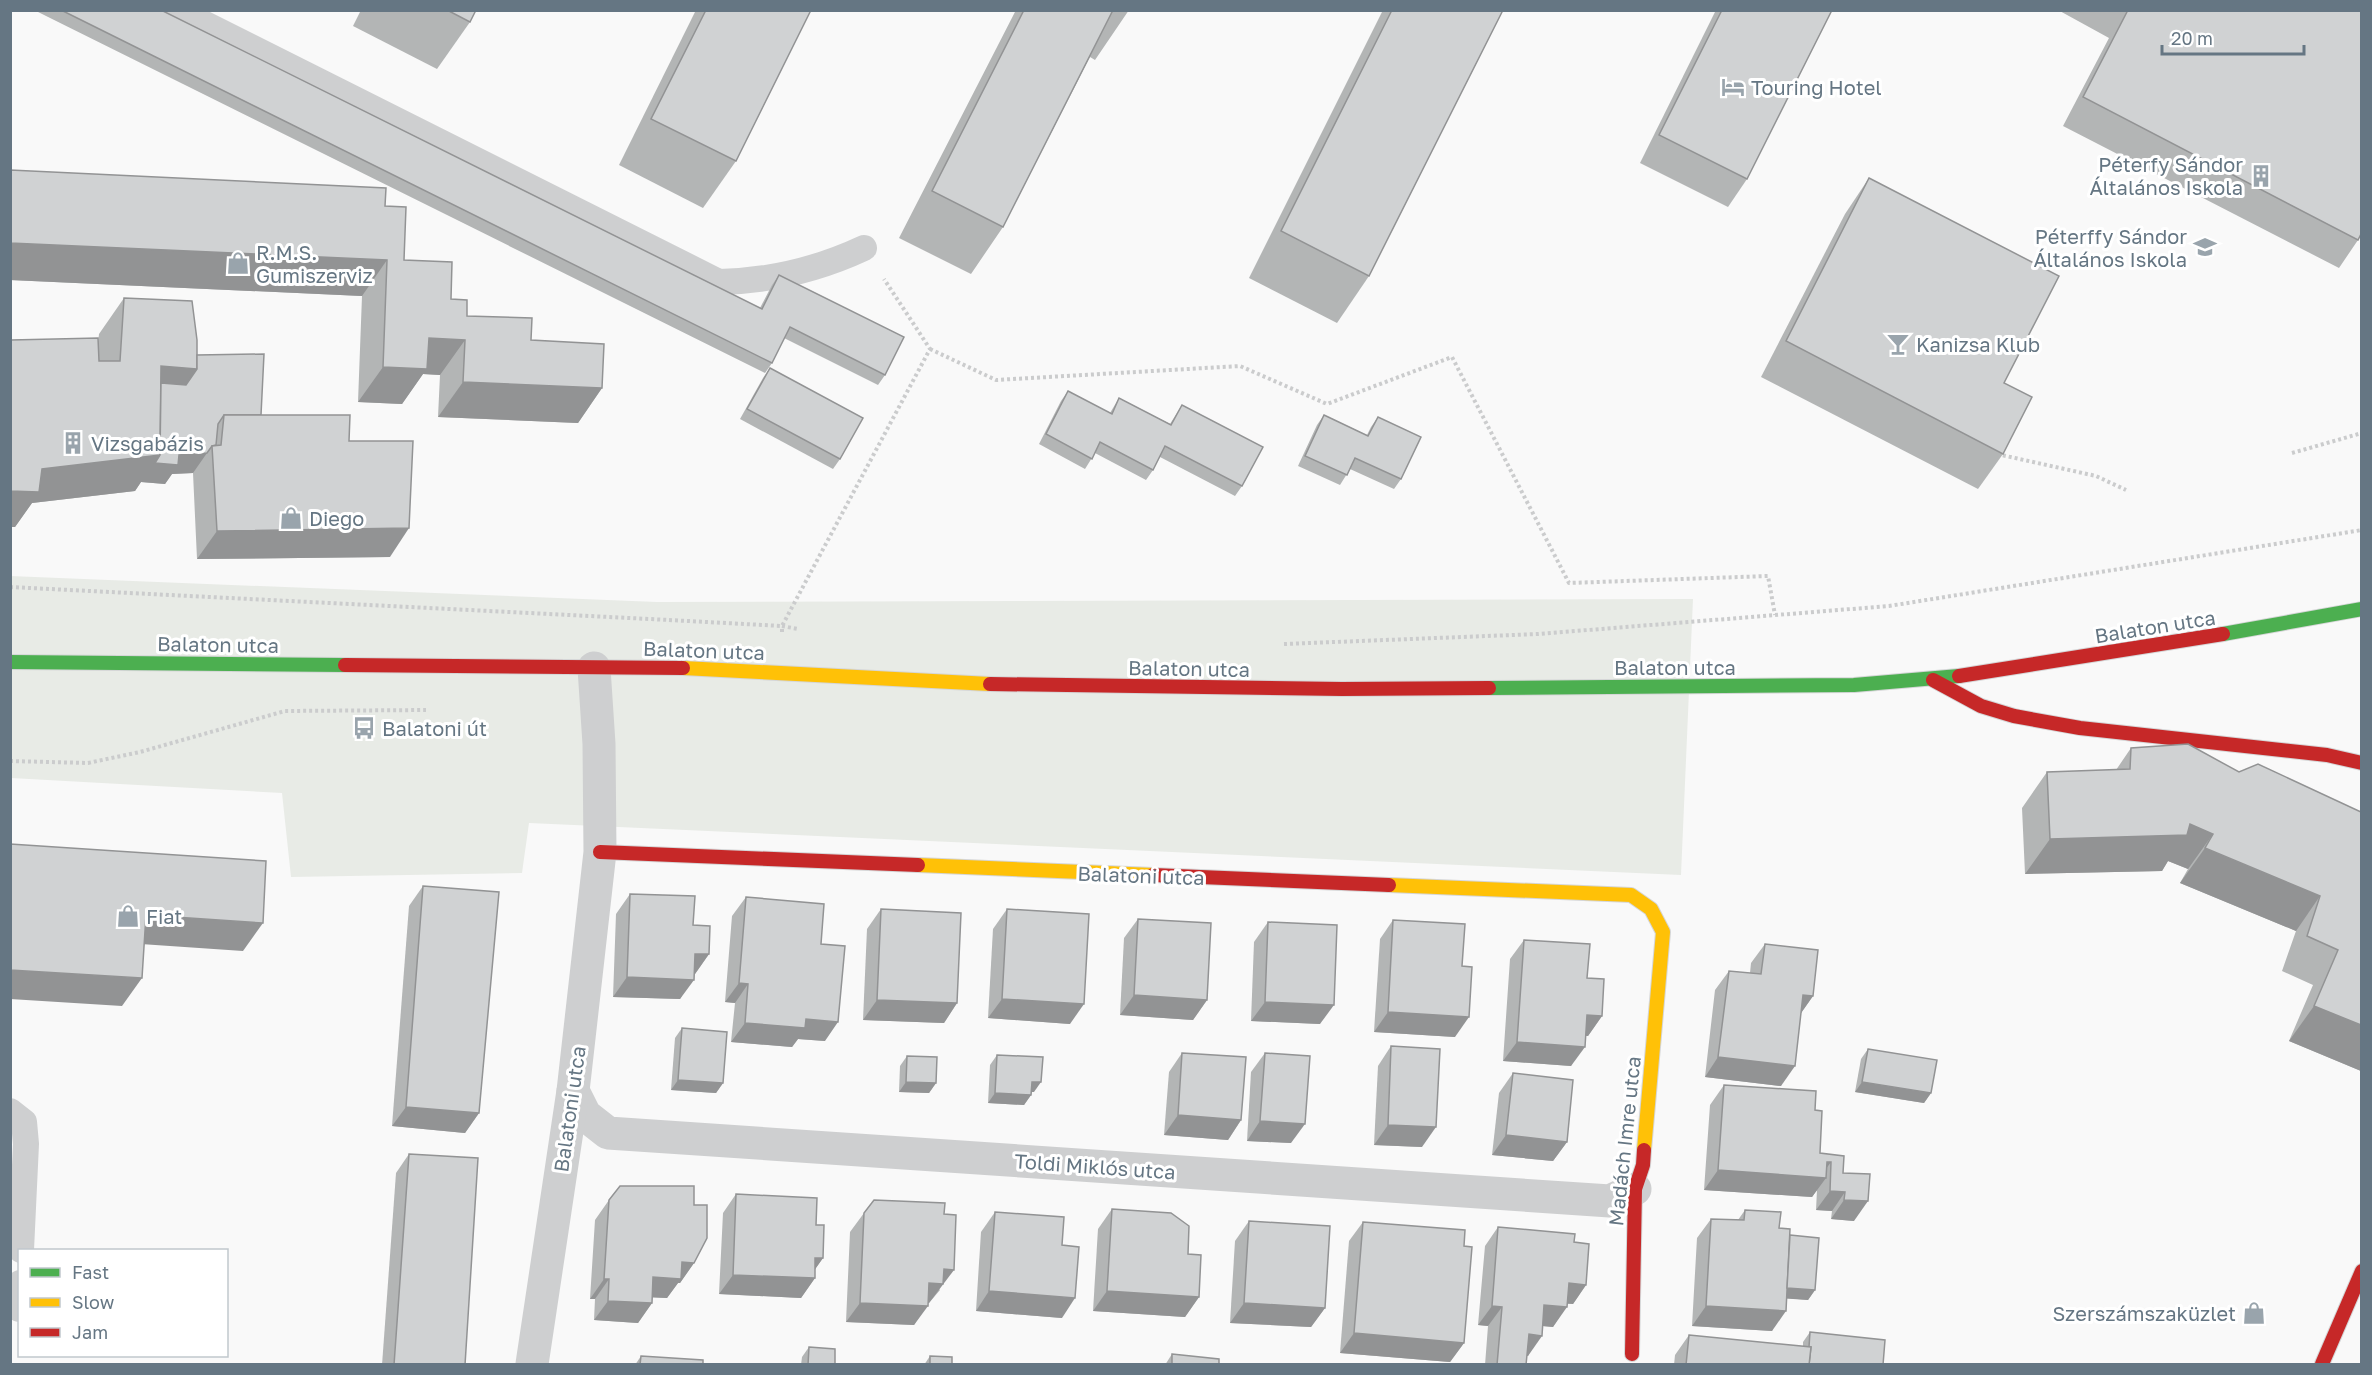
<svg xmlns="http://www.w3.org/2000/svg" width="2372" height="1375" font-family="'Golos Text',sans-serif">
  <rect width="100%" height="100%" fill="#f9f9f9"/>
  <polygon fill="#e8ebe6" points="10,576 657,602 1693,599 1681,875 529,823 522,873 291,877 282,793 11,778"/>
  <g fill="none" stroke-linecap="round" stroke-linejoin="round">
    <g stroke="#d5d6d7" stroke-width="16">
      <g id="fast">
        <polyline points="2223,634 2362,609"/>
        <polyline points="10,662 345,665"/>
        <polyline points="1489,688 1854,685 1959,676"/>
      </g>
    </g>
    <g stroke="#d5d6d7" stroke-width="16">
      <g id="slow">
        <polyline points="683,668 990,684"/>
        <polyline points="918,865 1153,875"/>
        <polyline points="1389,885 1631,895 1651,909 1663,932 1644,1150"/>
      </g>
    </g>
    <g stroke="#d5d6d7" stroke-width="16">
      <g id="jam">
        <polyline points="345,665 683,668"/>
        <polyline points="1959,676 2223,634"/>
        <polyline points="1933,680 1981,706 2014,716 2080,728 2327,755 2362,763"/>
        <polyline points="990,684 1342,689 1489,688"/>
        <polyline points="600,852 918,865"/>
        <polyline points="1153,875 1389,885"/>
        <polyline points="1632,1354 1635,1189 1643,1165 1644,1150"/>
        <polyline points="2322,1364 2362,1271"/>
      </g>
    </g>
    <g stroke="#cbcccd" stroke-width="4" stroke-dasharray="3 3" stroke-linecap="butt">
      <polyline points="930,349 996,380 1240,366 1327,404 1452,357 1569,583 1768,576 1775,615"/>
      <polyline points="2292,453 2362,433"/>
      <polyline points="1997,454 2096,476 2126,490"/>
      <polyline points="10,587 669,620"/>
      <polyline points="669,620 782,626 930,349 884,279"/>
      <polyline points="782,632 782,626 798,629"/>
      <polyline points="1284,644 1538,634 1889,606 2362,530"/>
      <polyline points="10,761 88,763 140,752 285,711 426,710"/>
    </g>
    <g stroke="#cecfd0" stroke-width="26">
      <path d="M177,10L719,282C768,281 819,269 864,248"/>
      <polyline points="10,1111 24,1122 26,1144 21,1250"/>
      <polyline points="19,1309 20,1283"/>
    </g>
    <g stroke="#cecfd0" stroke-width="33">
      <polyline points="573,1091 585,1115 608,1133 1610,1201 1635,1189"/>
      <polyline points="532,1364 573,1091 600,852 599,744 594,668"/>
    </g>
    <use href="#fast" stroke="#4caf50" stroke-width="14"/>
    <use href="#slow" stroke="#ffc107" stroke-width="14"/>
    <use href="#jam" stroke="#c62828" stroke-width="14"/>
  </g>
  <g fill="#b3b5b5">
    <polygon points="34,10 161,10 760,308 772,285 779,275 885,375 878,385 784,338 772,363 765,373"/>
    <polygon points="361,10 476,10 470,22 437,69 353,26"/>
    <polygon points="696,10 811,10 736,161 703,208 619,165"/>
    <polygon points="1016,10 1129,10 1095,60 1090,57 1003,227 971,274 899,238"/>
    <polygon points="1383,10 1503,10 1369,276 1337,323 1249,278"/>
    <polygon points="1716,10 1832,10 1747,179 1728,207 1640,163"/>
    <polygon points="2058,10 2361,10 2358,240 2339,268 2063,126 2109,38"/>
    <polygon points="10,170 385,206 404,260 451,299 467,316 531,340 602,388 578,423 438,417 440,375 423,374 402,404 358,402 362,296 10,280"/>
    <polygon points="1869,178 2004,383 2003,454 1978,489 1761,377 1845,214"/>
    <polygon points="124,298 197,355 261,415 349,441 390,557 197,559 193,473 172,474 165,484 141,482 135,491 32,503 15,527 10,527 10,331 11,340 98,343 99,334"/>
    <polygon points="770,368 840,459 833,469 740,419 763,378"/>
    <polygon points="1068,391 1110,413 1119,398 1170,424 1182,405 1242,486 1235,496 1160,457 1153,470 1146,480 1095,453 1085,469 1039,444 1061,401"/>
    <polygon points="1324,415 1367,435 1371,427 1378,417 1401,479 1394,489 1350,469 1340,485 1298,466 1317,425"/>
    <polygon points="2131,748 2239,772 2361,812 2361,1071 2289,1041 2313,985 2282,971 2296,931 2180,883 2188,869 2168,861 2162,871 2025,874 2022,808 2047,772 2116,770"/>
    <polygon points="423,886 479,1113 465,1133 392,1126 409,906"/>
    <polygon points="630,894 693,925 709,954 695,974 694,974 680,999 613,997 616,914"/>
    <polygon points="746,897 821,944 825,1041 798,1039 792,1047 731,1042 735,1003 725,1002 732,916"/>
    <polygon points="881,909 957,1003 944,1023 863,1020 867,929"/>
    <polygon points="1007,909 1070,1024 988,1018 993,929"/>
    <polygon points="1138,919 1207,1000 1193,1020 1120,1015 1124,938"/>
    <polygon points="1393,920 1455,1037 1374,1032 1380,939"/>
    <polygon points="1268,922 1320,1024 1251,1021 1254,942"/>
    <polygon points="1524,940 1587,978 1602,1016 1588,1036 1585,1036 1571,1066 1503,1061 1510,959"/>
    <polygon points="1765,944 1813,996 1801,1013 1781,1086 1705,1077 1715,990 1729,971 1750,973 1751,963"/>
    <polygon points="682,1028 723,1083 716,1093 671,1090 675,1038"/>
    <polygon points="1391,1046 1422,1147 1374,1145 1378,1066"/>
    <polygon points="1868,1049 1931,1093 1924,1103 1855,1092 1861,1059"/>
    <polygon points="1182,1053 1241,1120 1228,1140 1164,1135 1169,1072"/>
    <polygon points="1265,1053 1291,1143 1247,1141 1251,1072"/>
    <polygon points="997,1055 1034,1092 1032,1092 1031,1095 1024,1105 988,1103 990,1065"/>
    <polygon points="907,1056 936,1083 929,1093 899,1092 900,1066"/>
    <polygon points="1513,1073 1567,1142 1553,1161 1492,1155 1499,1093"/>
    <polygon points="1724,1085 1815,1110 1820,1153 1844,1156 1843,1173 1854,1221 1831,1219 1832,1211 1816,1210 1817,1190 1812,1197 1704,1190 1710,1105"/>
    <polygon points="409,1154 465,1365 382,1365 396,1173"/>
    <polygon points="736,1194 816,1225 823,1258 815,1269 815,1278 801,1298 719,1294 723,1213"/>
    <polygon points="609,1200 694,1263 680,1283 678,1283 667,1298 652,1297 652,1303 638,1323 594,1320 595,1299 590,1299 595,1220"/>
    <polygon points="1112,1209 1188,1254 1199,1297 1185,1317 1093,1311 1098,1229"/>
    <polygon points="1745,1210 1779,1228 1815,1290 1808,1300 1786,1298 1772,1331 1692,1326 1697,1238 1711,1219 1738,1220"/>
    <polygon points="995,1212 1062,1245 1062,1318 976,1311 981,1232"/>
    <polygon points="864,1213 940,1290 929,1303 928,1303 914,1325 846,1322 850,1232"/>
    <polygon points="1249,1221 1325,1308 1311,1327 1230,1323 1235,1241"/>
    <polygon points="1363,1222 1464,1246 1464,1343 1450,1362 1340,1353 1349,1241"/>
    <polygon points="1498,1227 1574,1242 1586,1285 1573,1304 1567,1304 1553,1327 1543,1326 1528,1356 1527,1355 1526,1365 1485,1365 1488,1326 1478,1325 1485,1246"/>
    <polygon points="1810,1332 1883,1365 1674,1365 1675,1355 1689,1335 1803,1347 1803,1342"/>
    <polygon points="809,1347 835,1365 801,1365 802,1357"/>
    <polygon points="1172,1354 1219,1365 1165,1365"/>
    <polygon points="641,1356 703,1365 635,1365"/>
    <polygon points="930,1356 952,1365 924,1365"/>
  </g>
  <g fill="#929394">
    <polygon points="10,243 387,260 362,296 10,280"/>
    <polygon points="429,338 465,340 440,375 423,374 402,404 358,402 383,367"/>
    <polygon points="161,366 197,369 172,405 150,403"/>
    <polygon points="463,382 602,388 578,423 438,417"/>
    <polygon points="207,453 193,473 172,474 165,484 141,482 135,491 32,503 15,527 10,527 10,491 42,469 160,455"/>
    <polygon points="409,528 390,557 197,559 217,531"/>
    <polygon points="2190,824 2213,834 2188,869 2168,861 2162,871 2025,874 2050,839"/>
    <polygon points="2205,848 2320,896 2296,931 2180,883"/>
    <polygon points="146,915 263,923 243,951 126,943"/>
    <polygon points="695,954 709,954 695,974 681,974"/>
    <polygon points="10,970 142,978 122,1006 10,999"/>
    <polygon points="627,977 694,980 680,999 613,997"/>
    <polygon points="739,983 748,984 735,1003 725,1002"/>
    <polygon points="1134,995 1207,1000 1193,1020 1120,1015"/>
    <polygon points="1803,995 1813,996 1799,1016"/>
    <polygon points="1002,999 1084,1004 1070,1024 988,1018"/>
    <polygon points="877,1000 957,1003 944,1023 863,1020"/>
    <polygon points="1265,1002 1334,1005 1320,1024 1251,1021"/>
    <polygon points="2314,1006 2361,1025 2361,1071 2289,1041"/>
    <polygon points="1388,1012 1469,1017 1455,1037 1374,1032"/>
    <polygon points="1587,1015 1602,1016 1588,1036 1573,1035"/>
    <polygon points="806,1019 838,1022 825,1041 798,1039 792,1047 731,1042 745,1023"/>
    <polygon points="1517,1042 1585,1047 1571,1066 1503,1061"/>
    <polygon points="1718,1057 1795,1066 1781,1086 1705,1077"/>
    <polygon points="678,1080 723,1083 716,1093 671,1090"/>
    <polygon points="906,1082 936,1083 929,1093 899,1092"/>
    <polygon points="1032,1082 1041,1082 1034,1092 1025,1092"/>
    <polygon points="1862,1082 1931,1093 1924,1103 1855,1092"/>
    <polygon points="995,1093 1031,1095 1024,1105 988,1103"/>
    <polygon points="406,1107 479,1113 465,1133 392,1126"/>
    <polygon points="1178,1115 1241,1120 1228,1140 1164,1135"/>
    <polygon points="1260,1121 1305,1124 1291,1143 1247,1141"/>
    <polygon points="1388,1125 1436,1127 1422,1147 1374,1145"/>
    <polygon points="1506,1135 1567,1142 1553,1161 1492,1155"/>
    <polygon points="1831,1162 1820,1177 1826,1178 1812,1197 1704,1190 1718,1170"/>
    <polygon points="1830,1191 1845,1192 1832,1211 1816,1210"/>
    <polygon points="1844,1200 1868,1201 1854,1221 1831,1219"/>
    <polygon points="815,1258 823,1258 809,1278 815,1278 801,1298 719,1294 733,1275"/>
    <polygon points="682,1262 694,1263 680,1283 678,1283 667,1298 640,1297 653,1277"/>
    <polygon points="944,1269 954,1270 929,1303 915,1303 929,1283"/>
    <polygon points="604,1279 609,1279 595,1299 590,1299"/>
    <polygon points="1569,1283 1586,1285 1573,1304 1555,1302"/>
    <polygon points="1784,1288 1815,1290 1808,1300 1777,1298"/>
    <polygon points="989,1291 1075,1298 1062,1318 976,1311"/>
    <polygon points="1107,1291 1199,1297 1185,1317 1093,1311"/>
    <polygon points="608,1301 652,1303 638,1323 594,1320"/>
    <polygon points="860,1303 928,1306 914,1325 846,1322"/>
    <polygon points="1244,1303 1325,1308 1311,1327 1230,1323"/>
    <polygon points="1544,1305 1567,1307 1553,1327 1531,1325"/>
    <polygon points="1492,1306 1502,1307 1488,1326 1478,1325"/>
    <polygon points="1706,1306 1786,1311 1772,1331 1692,1326"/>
    <polygon points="1354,1333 1464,1343 1450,1362 1340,1353"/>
    <polygon points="1529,1334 1542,1336 1528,1356 1515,1354"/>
  </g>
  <g fill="#d0d2d3" stroke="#929394" stroke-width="1.5">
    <polygon points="61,10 161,10 762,309 779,275 904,337 885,375 790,327 772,363"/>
    <polygon points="447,10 476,10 470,22"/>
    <polygon points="706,10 811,10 736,161 651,119"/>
    <polygon points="1024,10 1113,10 1003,227 932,191"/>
    <polygon points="1392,10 1503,10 1369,276 1281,231"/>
    <polygon points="1722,10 1832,10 1747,179 1659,135"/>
    <polygon points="2128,10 2361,10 2361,234 2358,240 2083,97"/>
    <polygon points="10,170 386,188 385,206 406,207 404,260 452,262 451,299 467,300 467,316 532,318 531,340 604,344 602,388 463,382 465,340 429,338 427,369 383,367 387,260 10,243"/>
    <polygon points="1869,178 2059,276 2004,383 2032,397 2003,454 1786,341"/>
    <polygon points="124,298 192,301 197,340 197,369 161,366 160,455 42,469 39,492 10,491 10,331 11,340 98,338 99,361 120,361"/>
    <polygon points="264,354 261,415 224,415 218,424 216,445 212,446 207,453 179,455 178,465 155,463 160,455 161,383 186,385 197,369 197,355"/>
    <polygon points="770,368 863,418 840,459 747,409"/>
    <polygon points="1068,391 1112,414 1119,398 1171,425 1182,405 1263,447 1242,486 1165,446 1153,470 1100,442 1092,459 1046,434"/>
    <polygon points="224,415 350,415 349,441 413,441 409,528 217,531 212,446 221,445"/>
    <polygon points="1324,415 1368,436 1378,417 1421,437 1401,479 1355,458 1347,475 1305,456"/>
    <polygon points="2188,744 2239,772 2258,764 2361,812 2361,1025 2314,1006 2338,950 2307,936 2320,896 2205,848 2213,834 2190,824 2187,835 2050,839 2047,772 2130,769 2131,748"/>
    <polygon points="10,844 266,861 263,923 146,915 142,978 10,970"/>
    <polygon points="423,886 499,892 479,1113 406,1107"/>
    <polygon points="630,894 695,896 693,925 710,926 709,954 695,954 694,980 627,977"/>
    <polygon points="746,897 824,904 821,944 845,946 838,1022 806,1019 805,1028 745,1023 748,984 739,983"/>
    <polygon points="881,909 961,913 957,1003 877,1000"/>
    <polygon points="1007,909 1089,914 1084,1004 1002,999"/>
    <polygon points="1138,919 1211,923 1207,1000 1134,995"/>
    <polygon points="1393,920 1465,924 1462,966 1472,967 1469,1017 1388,1012"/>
    <polygon points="1268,922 1337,925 1334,1005 1265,1002"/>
    <polygon points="1524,940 1590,944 1587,978 1604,979 1602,1016 1587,1015 1585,1047 1517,1042"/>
    <polygon points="1765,944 1818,950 1813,996 1803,995 1795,1066 1718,1057 1729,971 1761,974"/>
    <polygon points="682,1028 727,1032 723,1083 678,1080"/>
    <polygon points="1391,1046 1440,1049 1436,1127 1388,1125"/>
    <polygon points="1868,1049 1937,1060 1931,1093 1862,1082"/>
    <polygon points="1182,1053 1246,1057 1241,1120 1178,1115"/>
    <polygon points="1265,1053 1310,1056 1305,1124 1260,1121"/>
    <polygon points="997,1055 1043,1057 1041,1082 1032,1082 1031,1095 995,1093"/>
    <polygon points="907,1056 937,1057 936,1083 906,1082"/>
    <polygon points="1513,1073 1573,1080 1567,1142 1506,1135"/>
    <polygon points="1724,1085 1816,1091 1815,1110 1822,1111 1820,1153 1844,1156 1843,1173 1870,1174 1868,1201 1844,1200 1845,1192 1830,1191 1831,1162 1827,1162 1826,1178 1718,1170"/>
    <polygon points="409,1154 478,1158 465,1365 394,1365"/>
    <polygon points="620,1186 694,1186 694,1205 707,1205 707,1238 694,1263 682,1262 681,1279 653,1277 652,1303 608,1301 609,1279 604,1279 609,1200"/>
    <polygon points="736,1194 817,1198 816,1225 824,1225 823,1258 815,1258 815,1278 733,1275"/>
    <polygon points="874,1200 945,1203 944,1214 956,1215 954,1270 944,1269 943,1284 929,1283 928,1306 860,1303 864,1213"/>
    <polygon points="1112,1209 1171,1213 1189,1226 1188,1254 1201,1255 1199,1297 1107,1291"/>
    <polygon points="1745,1210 1781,1212 1779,1228 1790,1229 1786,1311 1706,1306 1711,1219 1744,1220"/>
    <polygon points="995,1212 1064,1217 1062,1245 1079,1247 1075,1298 989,1291"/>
    <polygon points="1249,1221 1330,1226 1325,1308 1244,1303"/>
    <polygon points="1363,1222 1465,1230 1464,1246 1472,1247 1464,1343 1354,1333"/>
    <polygon points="1498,1227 1575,1234 1574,1242 1589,1244 1586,1285 1569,1283 1567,1307 1544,1305 1542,1336 1529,1334 1526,1365 1497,1365 1502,1307 1492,1306"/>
    <polygon points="1790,1235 1819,1238 1815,1290 1787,1288"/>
    <polygon points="1810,1332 1885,1340 1883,1365 1809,1365 1811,1347 1809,1347"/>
    <polygon points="1689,1335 1811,1347 1809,1365 1686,1365"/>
    <polygon points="809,1347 835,1349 835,1365 808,1365"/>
    <polygon points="1172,1354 1219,1359 1219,1365 1172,1365"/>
    <polygon points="641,1356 703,1360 703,1365 640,1365"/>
    <polygon points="930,1356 952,1357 952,1365 930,1365"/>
  </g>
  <defs>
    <g id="hotel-bare" transform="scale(1.8)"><path d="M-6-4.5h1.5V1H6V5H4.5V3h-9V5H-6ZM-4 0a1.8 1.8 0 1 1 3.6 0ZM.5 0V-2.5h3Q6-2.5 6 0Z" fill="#99a4ac" stroke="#fff" stroke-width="2.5" paint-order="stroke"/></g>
    <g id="building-bare" transform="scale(1.8)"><path d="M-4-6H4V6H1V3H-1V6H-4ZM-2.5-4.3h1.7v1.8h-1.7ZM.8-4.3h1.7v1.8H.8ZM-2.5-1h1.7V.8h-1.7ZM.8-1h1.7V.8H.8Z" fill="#99a4ac" stroke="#fff" stroke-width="2.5" paint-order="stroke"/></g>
    <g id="school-bare" transform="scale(1.8)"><path d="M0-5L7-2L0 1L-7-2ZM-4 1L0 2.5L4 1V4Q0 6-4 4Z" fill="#99a4ac" stroke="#fff" stroke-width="2.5" paint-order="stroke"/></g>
    <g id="shop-bare" transform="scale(1.8)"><path d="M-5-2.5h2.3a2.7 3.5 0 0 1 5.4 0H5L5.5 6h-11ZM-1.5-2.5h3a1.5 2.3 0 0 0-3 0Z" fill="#99a4ac" stroke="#fff" stroke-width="2.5" paint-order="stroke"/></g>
    <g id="bar-bare" transform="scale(1.8)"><path d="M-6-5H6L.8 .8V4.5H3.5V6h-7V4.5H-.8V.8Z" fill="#99a4ac" stroke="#fff" stroke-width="2.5" paint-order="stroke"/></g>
    <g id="bus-bare" transform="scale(1.8)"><path d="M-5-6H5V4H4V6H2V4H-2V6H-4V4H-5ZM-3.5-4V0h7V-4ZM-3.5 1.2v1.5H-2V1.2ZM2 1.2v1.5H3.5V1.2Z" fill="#99a4ac" stroke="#fff" stroke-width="2.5" paint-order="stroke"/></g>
  </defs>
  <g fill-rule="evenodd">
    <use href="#hotel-bare" x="1733" y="87"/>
    <use href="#building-bare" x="2261" y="176"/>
    <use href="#school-bare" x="2205" y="247"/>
    <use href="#shop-bare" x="238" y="263"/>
    <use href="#bar-bare" x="1898" y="344"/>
    <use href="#building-bare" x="73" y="443"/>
    <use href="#shop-bare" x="291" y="518"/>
    <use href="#bus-bare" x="364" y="728"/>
    <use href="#shop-bare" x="128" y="916"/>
    <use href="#shop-bare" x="2254" y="1313"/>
  </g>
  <g text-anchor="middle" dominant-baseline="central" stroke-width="6" stroke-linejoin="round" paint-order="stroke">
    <g font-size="20" fill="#657683" stroke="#fff" text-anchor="start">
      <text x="1751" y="87">Touring Hotel</text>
      <text x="2243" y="164" text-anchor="end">Péterfy Sándor<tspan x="2243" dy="23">Általános Iskola</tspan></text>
      <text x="2187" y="236" text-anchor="end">Péterffy Sándor<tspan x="2187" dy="23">Általános Iskola</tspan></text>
      <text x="256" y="252">R.M.S.<tspan x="256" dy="23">Gumiszerviz</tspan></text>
      <text x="1916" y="344">Kanizsa Klub</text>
      <text x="91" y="443">Vizsgabázis</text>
      <text x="309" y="518">Diego</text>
      <text x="382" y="728">Balatoni út</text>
      <text x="146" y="916">Fiat</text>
      <text x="2236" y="1313" text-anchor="end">Szerszámszaküzlet</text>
    </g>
    <g font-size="20" fill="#657683" stroke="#fff">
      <text transform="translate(2155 626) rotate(-9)">Balaton utca</text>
      <text transform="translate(218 644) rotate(1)">Balaton utca</text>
      <text transform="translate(704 650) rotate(2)">Balaton utca</text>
      <text x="1675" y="667">Balaton utca</text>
      <text transform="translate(1189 668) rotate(1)">Balaton utca</text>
      <text transform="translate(1141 875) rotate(2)">Balatoni utca</text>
      <text transform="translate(569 1109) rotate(-82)">Balatoni utca</text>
      <text transform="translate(1624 1141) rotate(-84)">Madách Imre utca</text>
      <text transform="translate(1095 1166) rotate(4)">Toldi Miklós utca</text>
    </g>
  </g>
  <rect width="2372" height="1375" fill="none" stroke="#657683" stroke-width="24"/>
  <rect x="18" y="1249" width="210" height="108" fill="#ffffff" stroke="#c1c8cd" stroke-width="1.5"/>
  <rect x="30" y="1268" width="30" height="9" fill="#4caf50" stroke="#c1c8cd" stroke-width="1.5"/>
  <text x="72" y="1279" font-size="18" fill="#657683">Fast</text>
  <rect x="30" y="1298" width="30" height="9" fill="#ffc107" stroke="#c1c8cd" stroke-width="1.5"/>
  <text x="72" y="1309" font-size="18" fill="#657683">Slow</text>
  <rect x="30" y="1328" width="30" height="9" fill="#c62828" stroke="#c1c8cd" stroke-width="1.5"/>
  <text x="72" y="1339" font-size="18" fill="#657683">Jam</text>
  <path d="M2162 45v9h142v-9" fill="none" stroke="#657683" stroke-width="3"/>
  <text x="2171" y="45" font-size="18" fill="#657683" stroke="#ffffff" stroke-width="4.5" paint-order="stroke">20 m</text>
</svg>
